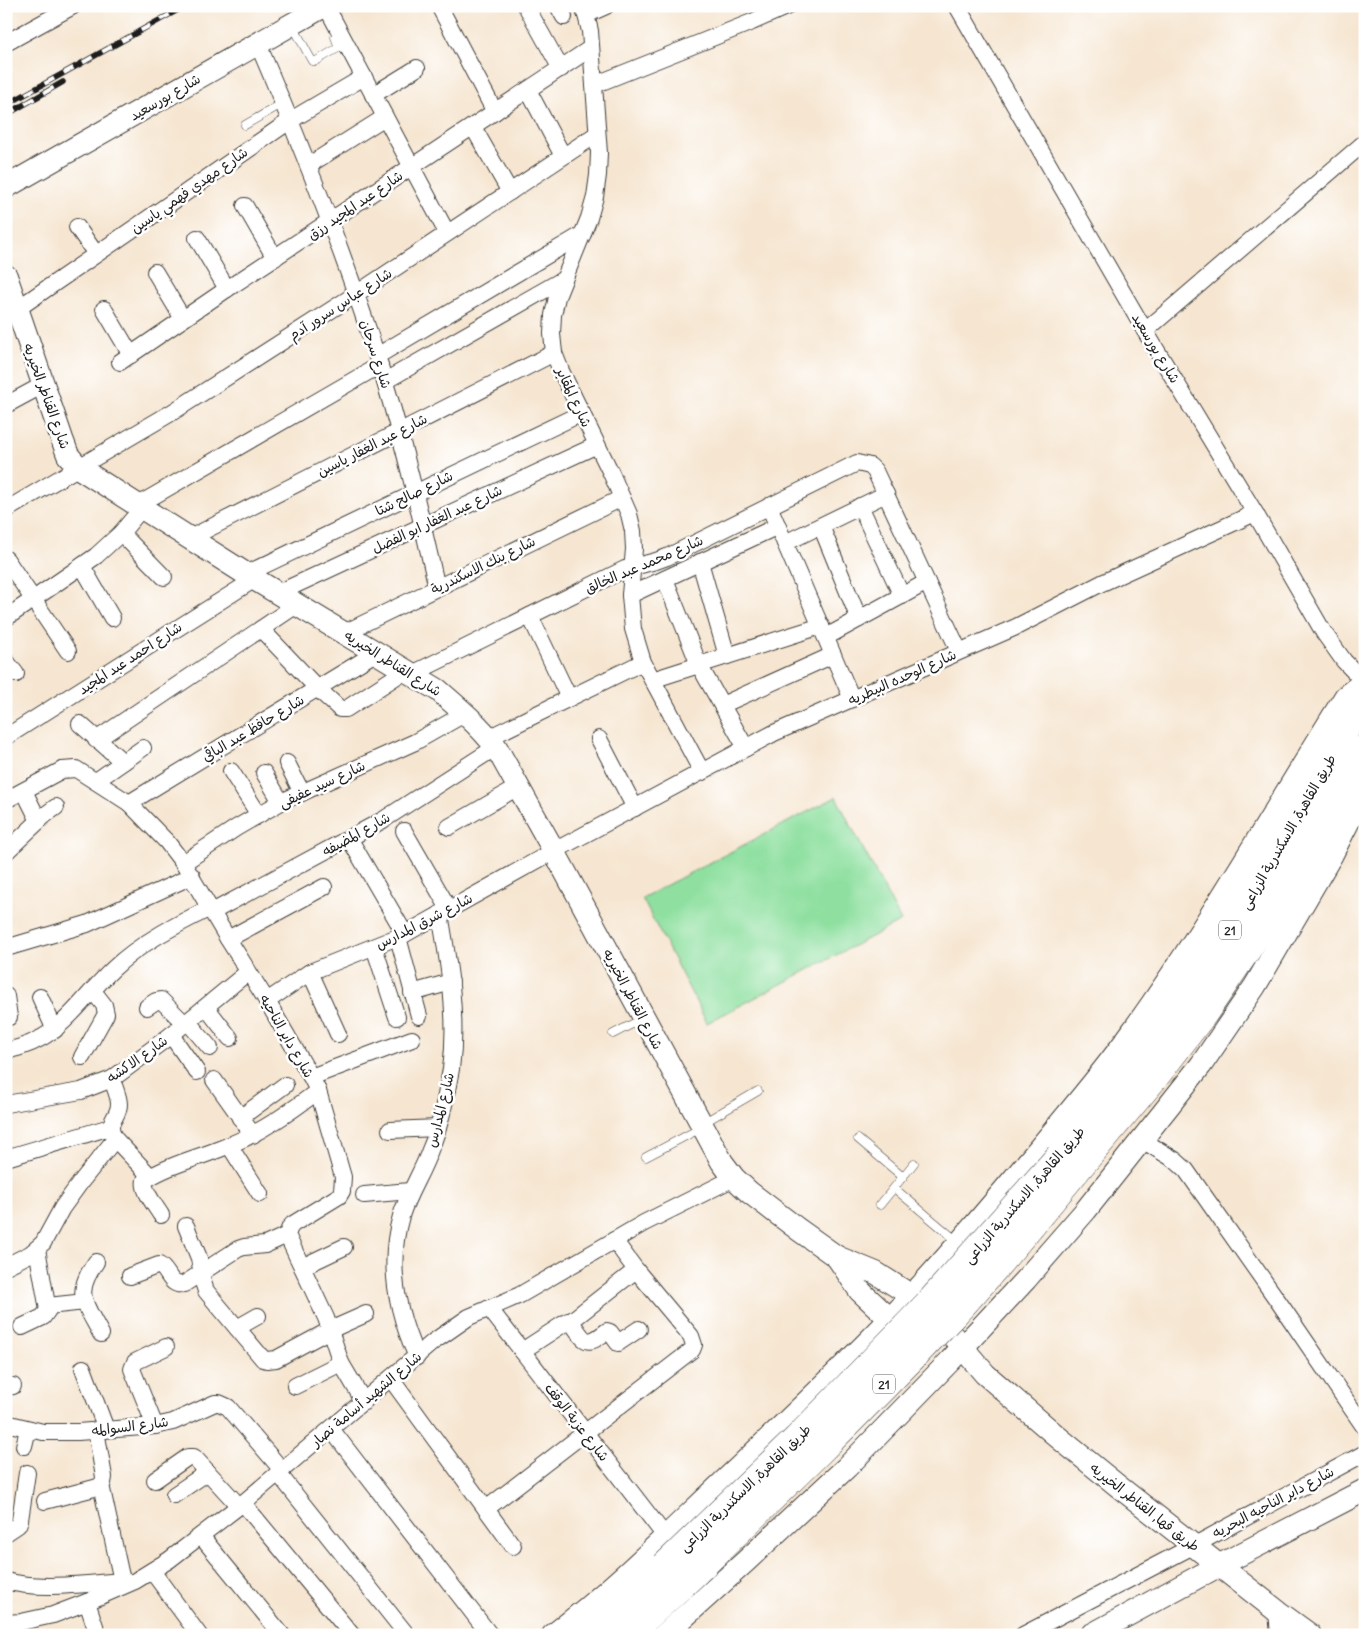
<svg xmlns="http://www.w3.org/2000/svg" width="1371" height="1641" font-family="Delius,'Playpen Sans Arabic',sans-serif">
  <rect width="100%" height="100%" fill="#fff"/>
  <filter id="ink" filterUnits="userSpaceOnUse"><feTurbulence type="fractalNoise" baseFrequency=".02" numOctaves="2"/><feDisplacementMap in="SourceGraphic" scale="10" xChannelSelector="R" yChannelSelector="G"/><feConvolveMatrix kernelMatrix="1 2 1 2 8 2 1 2 1" color-interpolation-filters="sRGB"/></filter>
  <filter id="wash" filterUnits="userSpaceOnUse"><feTurbulence type="fractalNoise" baseFrequency=".0096" numOctaves="4" result="noise"/><feDisplacementMap in="SourceGraphic" scale="20" xChannelSelector="R" yChannelSelector="G"/><feGaussianBlur stdDeviation="1.12" result="paint"/><feColorMatrix in="noise" values="0 0 0 0 0 0 0 0 0 0 0 0 0 0 0 0 0 1.4 0 .05"/><feComposite in="paint" operator="in"/></filter>
  <g filter="url(#wash)">
    <rect width="100%" height="100%" fill="#f6e6d1"/>
    <polygon fill="#8fe0a0" stroke="#567e5e" points="836,797 901,921 707,1023 642,898"/>
  </g>
  <g filter="url(#ink)">
    <g fill="none" stroke-linecap="round" stroke-linejoin="round">
      <g stroke="#3d3a37" stroke-width="9">
        <g id="lane">
          <polyline points="293,26 312,61 316,61 338,48 338,45 335,37"/>
          <polyline points="245,125 283,103"/>
          <polyline points="613,1034 642,1019"/>
          <polyline points="703,1123 758,1091"/>
          <polyline points="858,1139 903,1177"/>
          <polyline points="646,1157 701,1128"/>
          <polyline points="894,1188 957,1241"/>
          <polyline points="880,1205 914,1163"/>
        </g>
      </g>
      <g stroke="#3d3a37" stroke-width="18">
        <g id="street">
          <polyline points="326,6 447,233"/>
          <polyline points="439,6 495,112"/>
          <polyline points="526,6 561,69"/>
          <polyline points="558,6 564,17"/>
          <polyline points="582,6 586,15 590,31 599,153 598,175 595,197 589,218 557,297 553,315 552,334 554,353 561,371 611,473 629,514 633,531 634,549 630,595 633,629 643,662 702,772"/>
          <polyline points="957,6 1145,331 1255,513 1324,633 1344,661 1364,682"/>
          <polyline points="586,15 606,6"/>
          <polyline points="6,43 73,6"/>
          <path d="M258,44C305,154 349,265 384,379C405,448 421,518 437,588"/>
          <polyline points="594,85 752,22 788,6"/>
          <polyline points="528,90 563,156"/>
          <polyline points="373,95 417,68"/>
          <polyline points="473,127 510,192"/>
          <polyline points="309,165 385,117"/>
          <polyline points="245,206 275,258"/>
          <polyline points="77,227 96,254"/>
          <polyline points="197,238 227,289"/>
          <polyline points="155,272 183,319"/>
          <polyline points="17,309 291,120 364,77"/>
          <polyline points="104,309 131,355"/>
          <polyline points="1145,331 1365,142"/>
          <polyline points="377,356 583,234"/>
          <polyline points="120,362 227,289 591,48"/>
          <polyline points="385,381 564,279"/>
          <polyline points="6,405 43,385"/>
          <polyline points="138,505 380,365"/>
          <polyline points="769,506 852,699"/>
          <polyline points="860,506 902,596"/>
          <polyline points="6,510 171,413 356,294 597,134"/>
          <polyline points="821,526 859,619"/>
          <polyline points="121,533 164,577"/>
          <polyline points="190,538 554,353"/>
          <polyline points="785,543 886,494"/>
          <polyline points="6,559 68,651"/>
          <polyline points="700,562 727,656"/>
          <polyline points="82,566 112,618"/>
          <polyline points="246,574 582,413"/>
          <polyline points="665,579 699,665 746,748"/>
          <polyline points="278,593 597,445"/>
          <polyline points="630,595 778,526"/>
          <polyline points="530,616 569,698"/>
          <polyline points="6,618 96,556 121,533 142,508"/>
          <polyline points="261,629 318,689 340,709 346,709 406,670"/>
          <polyline points="344,633 622,498"/>
          <polyline points="826,637 927,582"/>
          <polyline points="6,661 16,674"/>
          <polyline points="412,674 625,569 656,561 667,557 857,463 870,466 875,471 959,651"/>
          <polyline points="652,680 821,626"/>
          <polyline points="722,705 833,655"/>
          <polyline points="80,724 123,762"/>
          <polyline points="6,737 255,579"/>
          <polyline points="488,738 643,662"/>
          <polyline points="599,739 635,808"/>
          <polyline points="96,740 298,604"/>
          <polyline points="287,763 302,793"/>
          <polyline points="231,771 259,815"/>
          <polyline points="264,773 281,802"/>
          <polyline points="96,781 143,748"/>
          <polyline points="24,791 39,821"/>
          <polyline points="6,800 62,770 76,769 129,803 167,842 183,863 228,939 267,1001 311,1077 318,1091 343,1177 342,1191 339,1196 293,1224 290,1227 287,1235 326,1318 341,1363 364,1402"/>
          <polyline points="129,803 377,652"/>
          <polyline points="449,827 518,787"/>
          <polyline points="404,831 449,909"/>
          <polyline points="349,838 405,934"/>
          <polyline points="6,852 45,815 56,807"/>
          <polyline points="183,863 236,828 281,802 415,742 466,713"/>
          <polyline points="212,912 383,820 496,747"/>
          <polyline points="398,937 419,1016"/>
          <polyline points="228,939 324,887"/>
          <polyline points="374,947 397,1017"/>
          <polyline points="6,948 87,924 192,876"/>
          <polyline points="310,972 338,1034"/>
          <polyline points="412,993 451,982"/>
          <polyline points="6,996 9,1017"/>
          <polyline points="40,997 55,1030"/>
          <polyline points="267,1001 310,972 405,934 554,851 774,733 1016,627 1102,583 1255,513"/>
          <polyline points="147,1007 156,1001 161,1000 185,1024"/>
          <polyline points="206,1007 230,1038"/>
          <polyline points="188,1022 210,1048"/>
          <polyline points="171,1035 197,1072"/>
          <path d="M6,1051C62,1039 75,1005 113,969C140,943 176,925 210,908"/>
          <polyline points="82,1057 106,1014 104,1005 93,991"/>
          <polyline points="311,1077 412,1039"/>
          <path d="M112,1079C114,1087 119,1096 119,1104C119,1119 104,1121 115,1139L150,1176"/>
          <polyline points="214,1080 253,1135"/>
          <polyline points="6,1104 81,1091 112,1079 171,1035 248,972"/>
          <polyline points="240,1118 285,1085"/>
          <polyline points="390,1130 438,1128"/>
          <polyline points="1142,1140 1175,1160 1186,1170 1278,1301 1365,1428"/>
          <polyline points="229,1145 260,1194"/>
          <polyline points="6,1158 110,1127"/>
          <polyline points="364,1195 410,1191"/>
          <path d="M161,1215C155,1205 142,1190 145,1180C172,1163 203,1157 232,1144C263,1131 290,1112 318,1091"/>
          <polyline points="186,1226 199,1258 203,1282 206,1291 263,1359 267,1360 276,1359 330,1330 366,1314"/>
          <path d="M96,1262C73,1294 85,1303 101,1334"/>
          <polyline points="6,1266 30,1254 43,1243 62,1208 80,1183 115,1139"/>
          <polyline points="302,1267 344,1247"/>
          <path d="M130,1276L159,1265C169,1270 169,1287 184,1284L238,1249L244,1247L265,1245L287,1235"/>
          <polyline points="48,1306 85,1302"/>
          <polyline points="489,1308 665,1536"/>
          <polyline points="571,1321 636,1270"/>
          <polyline points="22,1327 43,1317 48,1310 37,1249"/>
          <polyline points="237,1328 258,1316"/>
          <path d="M522,1351L568,1321C577,1324 581,1345 593,1340C598,1338 603,1334 607,1331L610,1332L618,1343L639,1329"/>
          <path d="M417,1357C397,1313 387,1264 401,1216C408,1193 422,1173 430,1150C441,1125 446,1096 451,1069C458,1017 449,965 440,914"/>
          <polyline points="83,1368 106,1429"/>
          <polyline points="391,1379 513,1546"/>
          <polyline points="295,1386 341,1363"/>
          <polyline points="6,1387 13,1386"/>
          <polyline points="6,1423 43,1432 78,1432 155,1426 173,1422 215,1403 219,1403 228,1407 282,1470"/>
          <polyline points="155,1426 132,1369 135,1362 166,1347"/>
          <polyline points="331,1429 490,1635"/>
          <polyline points="24,1446 28,1429"/>
          <polyline points="278,1473 407,1635"/>
          <polyline points="155,1480 188,1457 194,1457 239,1506"/>
          <polyline points="101,1485 122,1581"/>
          <polyline points="174,1495 208,1472"/>
          <polyline points="45,1501 98,1487 103,1483 104,1477 96,1430"/>
          <polyline points="243,1503 352,1635"/>
          <polyline points="486,1509 692,1350 694,1345 691,1336 636,1270 614,1240"/>
          <polyline points="6,1533 18,1525 20,1520 27,1473"/>
          <polyline points="201,1536 282,1635"/>
          <polyline points="152,1571 199,1635"/>
          <path d="M6,1581C41,1591 89,1583 126,1581"/>
          <polyline points="87,1602 98,1635"/>
          <polyline points="1277,1611 1279,1635"/>
          <polyline points="6,1623 21,1622 53,1615 87,1602 135,1581 169,1560 243,1503 433,1342 469,1317 520,1295 644,1223 734,1178"/>
          <polyline points="1023,1635 1193,1546 1365,1453"/>
        </g>
      </g>
      <g stroke="#3d3a37" stroke-width="24">
        <g id="secondary">
          <polyline points="6,187 324,6"/>
          <path d="M6,276L62,439L68,455L79,468L246,574L438,690C459,708 479,725 496,747L554,851L722,1162L734,1178L749,1192L799,1230L837,1257L876,1273L912,1296L939,1320L985,1374L1059,1438L1118,1486L1277,1611L1310,1635"/>
          <polyline points="837,1257 860,1291 890,1319 902,1327"/>
          <path d="M553,1635C617,1587 678,1524 737,1469C789,1419 842,1369 892,1317C946,1260 997,1199 1047,1139C1076,1104 1106,1069 1132,1032C1209,925 1275,809 1345,697L1364,682"/>
          <polyline points="664,1635 746,1561 847,1467 950,1361 1026,1279 1086,1210 1201,1065 1255,986 1331,856 1365,789"/>
          <polyline points="1091,1635 1220,1565 1365,1490"/>
        </g>
      </g>
      <g stroke="#3d3a37" stroke-width="29">
        <g id="highway">
          <polyline points="1059,1157 1186,997 1248,901 1309,800 1344,733 1365,681"/>
          <polyline points="1074,1173 1154,1078 1204,1013 1269,917 1330,814 1365,749"/>
          <polyline points="588,1635 623,1606 665,1566"/>
          <polyline points="627,1635 682,1585"/>
        </g>
      </g>
      <use href="#lane" stroke="#fff" stroke-width="8"/>
      <use href="#street" stroke="#fff" stroke-width="16"/>
      <use href="#secondary" stroke="#fff" stroke-width="22"/>
      <use href="#highway" stroke="#fff" stroke-width="28"/>
      <g stroke="#1c1c1c" stroke-width="5.5">
        <g id="rail">
          <polyline points="6,105 185,6"/>
          <polyline points="6,115 63,82"/>
        </g>
      </g>
      <use href="#rail" stroke="#fff" stroke-width="4" stroke-dasharray="11" stroke-linecap="butt"/>
      <g stroke="#3d3a37" stroke-width="29" stroke-linecap="butt">
        <g id="highway-bridge">
          <polyline points="665,1566 797,1439 932,1300 1059,1157"/>
          <path d="M682,1585C773,1497 864,1409 951,1317C994,1271 1034,1221 1074,1173"/>
        </g>
      </g>
      <use href="#highway-bridge" stroke="#fff" stroke-width="28"/>
    </g>
  </g>
  <g text-anchor="middle" dominant-baseline="central" stroke-width="5" stroke-linejoin="round" paint-order="stroke">
    <g fill="#fff" stroke="#606060" stroke-width="1">
      <rect x="1219" y="920.5" width="22" height="19" rx="4"/>
      <rect x="873" y="1374.5" width="22" height="19" rx="4"/>
    </g>
    <g font-size="12" font-weight="bold" fill="#1c1c1c">
      <text x="1230" y="930">21</text>
      <text x="884" y="1384">21</text>
    </g>
    <g font-size="14" fill="#1c1c1c" stroke="#fff">
      <text transform="translate(165 97) rotate(-30)">شارع بورسعيد</text>
      <text transform="translate(189 190) rotate(-35)">شارع مهدي فهمي ياسين</text>
      <text transform="translate(355 205) rotate(-34)">شارع عبد المجيد رزق</text>
      <text transform="translate(340 304) rotate(-33)">شارع عباس سرور آدم</text>
      <text transform="translate(1156 348) rotate(59)">شارع بورسعيد</text>
      <text transform="translate(376 354) rotate(72)">شارع سرحان</text>
      <text transform="translate(47 396) rotate(70)">شارع القناطر الخيريه</text>
      <text transform="translate(574 397) rotate(65)">شارع المقابر</text>
      <text transform="translate(372 445) rotate(-27)">شارع عبد الغفار ياسين</text>
      <text transform="translate(414 493) rotate(-26)">شارع صالح شتا</text>
      <text transform="translate(437 519) rotate(-25)">شارع عبد الغفار ابو الفضل</text>
      <text transform="translate(644 564) rotate(-23)">شارع محمد عبد الخالق</text>
      <text transform="translate(483 565) rotate(-26)">شارع بنك الاسكندرية</text>
      <text transform="translate(130 658) rotate(-33)">شارع احمد عبد المجيد</text>
      <text transform="translate(393 663) rotate(32)">شارع القناطر الخيريه</text>
      <text transform="translate(902 677) rotate(-24)">شارع الوحده البيطريه</text>
      <text transform="translate(253 728) rotate(-31)">شارع حافظ عبد الباقي</text>
      <text transform="translate(322 784) rotate(-25)">شارع سيد عفيفى</text>
      <text transform="translate(1288 832) rotate(-60)">طريق القاهرة, الاسكندرية الزراعى</text>
      <text transform="translate(356 834) rotate(-29)">شارع المضيفه</text>
      <text transform="translate(424 921) rotate(-27)">شارع شرق المدارس</text>
      <text transform="translate(633 999) rotate(62)">شارع القناطر الخيريه</text>
      <text transform="translate(287 1036) rotate(60)">شارع داير الناحيه</text>
      <text transform="translate(137 1059) rotate(-35)">شارع الاكشه</text>
      <text transform="translate(440 1110) rotate(-76)">شارع المدارس</text>
      <text transform="translate(1024 1195) rotate(-49)">طريق القاهرة, الاسكندرية الزراعى</text>
      <text transform="translate(366 1399) rotate(-40)">شارع الشهيد أسامة نصار</text>
      <text transform="translate(577 1422) rotate(52)">شارع عزبة الوقف</text>
      <text transform="translate(130 1426) rotate(-7)">شارع السوالمه</text>
      <text transform="translate(745 1488) rotate(-44)">طريق القاهرة, الاسكندرية الزراعى</text>
      <text transform="translate(1273 1502) rotate(-28)">شارع داير الناحيه البحريه</text>
      <text transform="translate(1145 1507) rotate(38)">طريق قها, القناطر الخيريه</text>
    </g>
  </g>
  <rect width="1371" height="1641" fill="none" stroke="#fff" stroke-width="25"/>
</svg>
